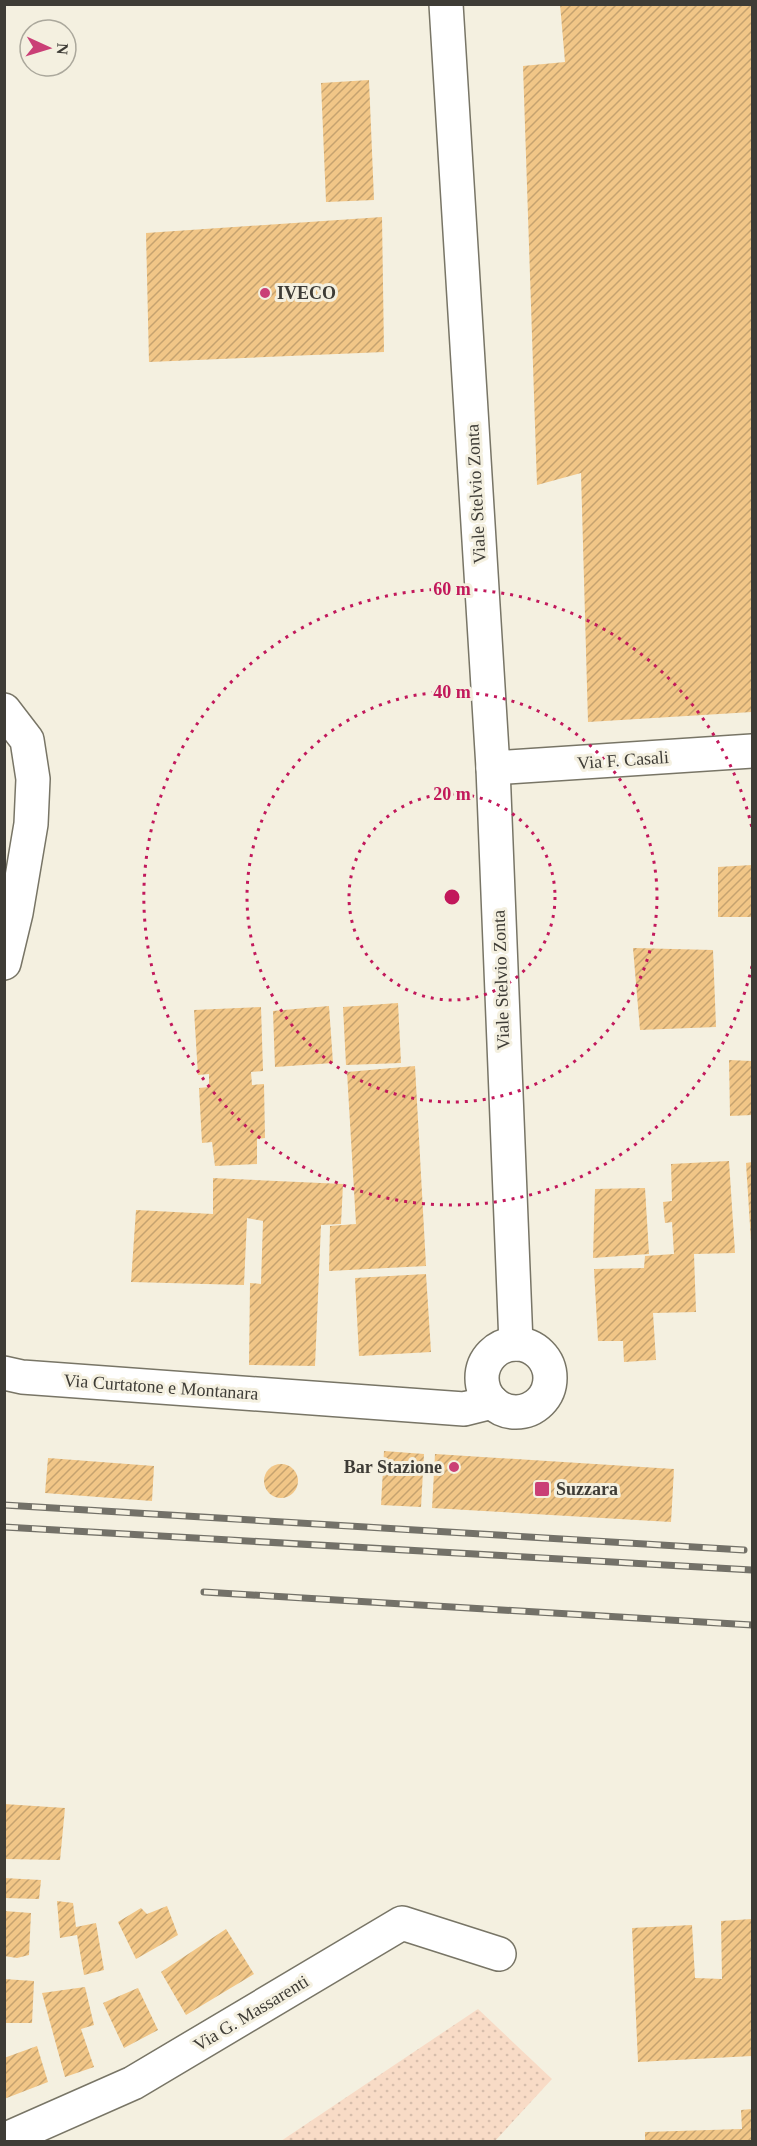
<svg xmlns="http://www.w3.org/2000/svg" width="757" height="2146" font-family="'Times New Roman',serif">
  <defs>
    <pattern id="grass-dots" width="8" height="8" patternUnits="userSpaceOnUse" patternTransform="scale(1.5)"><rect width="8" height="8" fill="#f8dbc6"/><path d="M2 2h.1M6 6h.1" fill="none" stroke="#d6bdab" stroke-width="1.8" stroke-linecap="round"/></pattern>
    <pattern id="building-hatch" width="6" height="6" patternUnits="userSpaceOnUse" patternTransform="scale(1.5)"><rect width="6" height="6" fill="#f1c687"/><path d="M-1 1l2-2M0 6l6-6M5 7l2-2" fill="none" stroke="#c5a26f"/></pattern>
  </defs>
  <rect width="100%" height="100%" fill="#f4f0e0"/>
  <polygon fill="url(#grass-dots)" points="478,2009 552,2079 495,2141 281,2141"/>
  <g fill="url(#building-hatch)">
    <polygon points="560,4 752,4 752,712 588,722 581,473 537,485 523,66 565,62"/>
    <polygon points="369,80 374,200 326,202 321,83"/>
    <polygon points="382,217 384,352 149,362 146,233"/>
    <polygon points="752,865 752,917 718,917 718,867"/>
    <polygon points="633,948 713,950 716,1027 640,1030"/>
    <polygon points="398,1003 401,1063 346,1065 343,1007"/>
    <polygon points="329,1006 333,1063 275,1067 273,1011"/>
    <polygon points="261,1007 263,1071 251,1072 252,1085 264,1084 265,1138 257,1139 257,1164 215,1166 212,1142 202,1143 199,1088 209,1087 209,1074 198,1075 194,1010"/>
    <polygon points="729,1060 752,1061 752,1115 730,1116"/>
    <polygon points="415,1066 426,1266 329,1271 330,1226 356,1224 347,1072"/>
    <polygon points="729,1161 735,1253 694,1254 696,1312 653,1313 656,1360 624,1362 623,1341 598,1341 594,1269 644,1268 645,1256 674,1254 672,1222 665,1223 663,1202 672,1201 671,1164"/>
    <polygon points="752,1162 752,1240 751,1241 746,1163"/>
    <polygon points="213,1178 343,1184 341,1224 321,1225 315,1366 249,1365 250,1283 261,1284 263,1221 247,1218 244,1285 131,1282 136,1210 213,1214"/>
    <polygon points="645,1188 649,1254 593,1258 595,1189"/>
    <polygon points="426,1274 431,1352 359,1356 355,1278"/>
    <polygon points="384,1451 424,1454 421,1507 381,1505"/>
    <polygon points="435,1454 674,1469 671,1522 432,1508"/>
    <polygon points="48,1458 154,1466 152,1501 45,1493"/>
    <circle cx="281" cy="1481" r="17"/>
    <polygon points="4,1804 65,1808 60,1860 4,1859"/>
    <polygon points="4,1878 41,1880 39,1899 4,1898"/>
    <polygon points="57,1901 73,1903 76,1927 96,1923 104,1970 84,1975 77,1935 60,1938"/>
    <polygon points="167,1906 178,1935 136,1959 118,1922 141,1908 147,1914"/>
    <polygon points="4,1911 31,1913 29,1955 17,1958 4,1956"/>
    <polygon points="752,1919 752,2056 638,2062 632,1928 692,1925 695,1978 722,1979 721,1921"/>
    <polygon points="226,1929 254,1974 186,2015 161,1972"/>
    <polygon points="4,1979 34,1981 32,2023 4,2023"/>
    <polygon points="85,1987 94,2025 81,2029 94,2067 65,2077 42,1993"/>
    <polygon points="138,1988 158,2030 124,2048 103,2003"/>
    <polygon points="37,2046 48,2082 4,2099 4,2058"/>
    <polygon points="752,2109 752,2142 645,2142 645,2132 742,2129 741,2110"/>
  </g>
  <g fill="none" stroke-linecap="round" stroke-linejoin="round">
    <g stroke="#787566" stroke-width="36">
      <g id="street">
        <polyline points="446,4 493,768 516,1344"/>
        <polyline points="4,710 27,740 33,779 31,824 16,913 4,963"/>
        <polyline points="493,768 752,751"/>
        <circle cx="516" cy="1378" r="34"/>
        <polyline points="4,1373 22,1377 464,1409 492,1402"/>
        <polyline points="4,2140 133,2083 402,1923 499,1954"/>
      </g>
    </g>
    <use href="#street" stroke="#fff" stroke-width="33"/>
    <g stroke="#737168" stroke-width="7">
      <g id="rail">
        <polyline points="4,1505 744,1550"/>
        <polyline points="4,1527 752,1570"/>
        <polyline points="204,1592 752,1625"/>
      </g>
    </g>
    <use href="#rail" stroke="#f4f0e0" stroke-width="4.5" stroke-dasharray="14" stroke-linecap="butt"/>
  </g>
  <g fill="none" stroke="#c2185b" stroke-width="3" stroke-dasharray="3 6">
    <circle cx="452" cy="897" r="103"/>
    <circle cx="452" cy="897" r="205"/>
    <path d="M752 966A308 308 0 1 1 752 828"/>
  </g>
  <g fill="#ca3f76" stroke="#f4f0e0" stroke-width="2">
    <circle cx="265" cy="293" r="6"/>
    <circle cx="454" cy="1467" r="6"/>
    <rect x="534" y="1481" width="16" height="16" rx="3"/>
  </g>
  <g text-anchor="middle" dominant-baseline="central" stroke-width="6" stroke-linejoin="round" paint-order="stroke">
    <g font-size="18" font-weight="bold" fill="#3e3c36" stroke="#f4f0e0" text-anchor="start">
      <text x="277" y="293">IVECO</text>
      <text x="442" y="1467" text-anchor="end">Bar Stazione</text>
      <text x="556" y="1489">Suzzara</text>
    </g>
    <g font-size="18" fill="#3e3c36" stroke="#f4f0e0">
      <text transform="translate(476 494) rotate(-93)">Viale Stelvio Zonta</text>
      <text transform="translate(623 760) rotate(-4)">Via F. Casali</text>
      <text transform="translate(501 980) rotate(-92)">Viale Stelvio Zonta</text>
      <text transform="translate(161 1387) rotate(4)">Via Curtatone e Montanara</text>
      <text transform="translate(251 2013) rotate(-31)">Via G. Massarenti</text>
    </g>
  </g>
  <circle cx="452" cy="897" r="9" fill="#c2185b" stroke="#f4f0e0" stroke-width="3"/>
  <g font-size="18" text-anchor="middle" font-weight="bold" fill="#c2185b" stroke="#f4f0e0" stroke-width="6" stroke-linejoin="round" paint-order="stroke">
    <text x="452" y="595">60 m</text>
    <text x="452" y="698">40 m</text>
    <text x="452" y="800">20 m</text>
  </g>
  <rect width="757" height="2146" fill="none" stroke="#3e3c36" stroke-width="12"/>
  <g transform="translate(48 48) rotate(94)"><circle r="28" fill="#f4f0e0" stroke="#aba89c" stroke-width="1.5"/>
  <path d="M0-4.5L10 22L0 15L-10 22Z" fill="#ca3f76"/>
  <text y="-9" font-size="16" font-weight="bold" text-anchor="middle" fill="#3e3c36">N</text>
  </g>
</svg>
